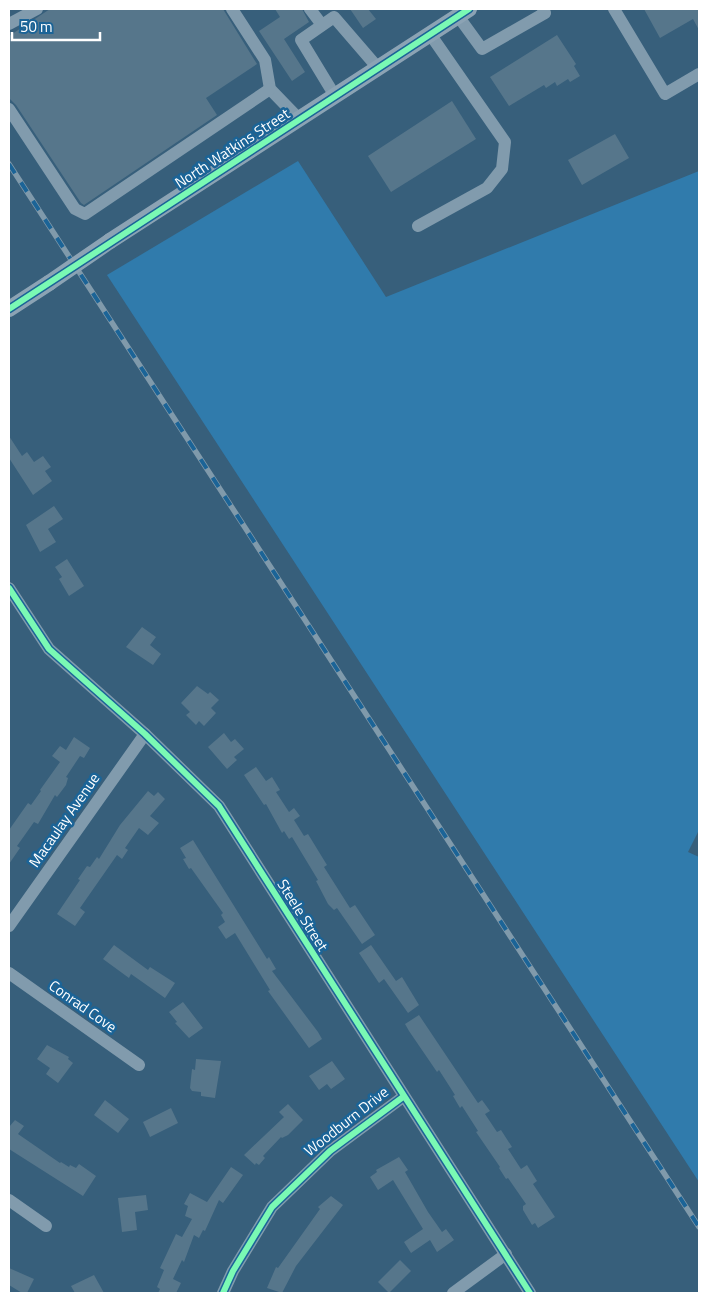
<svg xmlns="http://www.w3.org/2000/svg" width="708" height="1302" font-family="'Titillium Web',sans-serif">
  <rect width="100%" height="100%" fill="#375f7b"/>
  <polygon fill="#307bac" points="298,161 386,297 699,171 699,830 688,852 699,857 699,1182 107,275"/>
  <g fill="#56768b">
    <polygon points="50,9 223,9 257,64 206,98 217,115 84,205 81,203 16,105 9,98 9,36"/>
    <polygon points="275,9 302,9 309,22 284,39 305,72 292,81 259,31 280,17"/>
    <polygon points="350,9 368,9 376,19 363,28"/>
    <polygon points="644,9 699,9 699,30 693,19 660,38"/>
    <polygon points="557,35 576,64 574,66 580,76 570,82 568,79 557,86 555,82 546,88 544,85 509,106 490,77"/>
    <polygon points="452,101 476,139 391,192 368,156"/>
    <polygon points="615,134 629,158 582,185 568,160"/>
    <polygon points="9,436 22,456 27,452 34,462 43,456 51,467 45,471 52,481 33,495 9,458"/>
    <polygon points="54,506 63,519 48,529 56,542 40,552 26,525"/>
    <polygon points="67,559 84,586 69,596 59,579 62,577 55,567"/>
    <polygon points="142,627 156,637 150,645 161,654 153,665 126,647"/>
    <polygon points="197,686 208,694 210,692 219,700 211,708 216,713 204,726 199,721 196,725 186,715 190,712 181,703"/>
    <polygon points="224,733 231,742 235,739 244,749 234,757 237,760 227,769 208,747"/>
    <polygon points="74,737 90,748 84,758 80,756 66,777 68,778 66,785 57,797 55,795 38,824 34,822 17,846 20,848 9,864 9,830 28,803 31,805 41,791 40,790 60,762 52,756 60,746 66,750"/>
    <polygon points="256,767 266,781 272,777 280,790 276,792 289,812 294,808 300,816 294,820 304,836 308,834 319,852 327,865 324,867 350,908 355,905 375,935 362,944 337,908 334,910 328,904 316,881 318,880 292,837 289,839 284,831 282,833 266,804 264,805 244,775"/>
    <polygon points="148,791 154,796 158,792 165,799 150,816 159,823 148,835 139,828 125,848 128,850 122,859 117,855 80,908 85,912 75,926 57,914 80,880 78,879 87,866 90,867 97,857 99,859 120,825"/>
    <polygon points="193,840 267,959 269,957 276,969 272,971 318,1032 322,1039 309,1048 268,991 270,990 235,933 226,939 218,927 225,922 221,915 223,913 191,868 189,869 183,859 186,858 180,848"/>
    <polygon points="114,945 148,970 150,967 175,983 165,998 131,974 129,978 103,959"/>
    <polygon points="371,945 396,981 402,977 419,1005 408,1013 384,979 379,983 359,953"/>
    <polygon points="183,1002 203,1028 189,1038 175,1023 177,1022 169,1012"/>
    <polygon points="419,1015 478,1103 482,1100 490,1111 485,1114 497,1132 501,1130 512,1147 508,1149 521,1169 527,1165 537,1181 533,1184 555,1217 538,1228 535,1223 532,1225 523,1210 523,1206 526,1204 508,1178 506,1179 499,1168 500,1167 476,1132 478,1131 462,1106 460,1108 453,1096 455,1095 439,1070 437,1072 409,1031 405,1024"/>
    <polygon points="47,1045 69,1057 68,1059 73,1063 58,1083 46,1074 50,1068 37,1059"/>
    <polygon points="196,1059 221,1061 215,1098 201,1096 201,1092 192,1091 190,1088 192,1069 195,1070"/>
    <polygon points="332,1061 345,1079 331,1089 327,1084 319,1090 309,1076"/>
    <polygon points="105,1100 129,1119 118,1133 94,1115"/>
    <polygon points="288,1104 303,1120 288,1135 282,1138 281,1137 263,1156 265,1158 259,1165 256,1163 255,1165 244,1155 284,1117 279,1112"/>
    <polygon points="171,1108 178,1123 150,1137 143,1122"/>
    <polygon points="15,1120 24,1126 18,1134 60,1163 61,1162 69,1167 70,1165 76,1168 79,1164 96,1176 83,1196 9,1149 9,1127"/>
    <polygon points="399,1157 408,1170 405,1172 428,1212 442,1232 446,1229 454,1240 437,1252 430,1240 411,1253 404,1242 423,1229 393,1180 378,1190 370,1177 377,1172 376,1170"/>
    <polygon points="231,1167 243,1175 223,1203 219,1200 205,1231 203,1230 199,1238 194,1235 184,1262 182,1260 173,1279 181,1283 176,1293 158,1293 160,1289 157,1287 164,1270 160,1268 176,1234 182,1237 192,1219 185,1216 188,1206 184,1204 190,1193 207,1202"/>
    <polygon points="146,1195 148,1210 135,1212 137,1230 122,1232 118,1198"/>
    <polygon points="331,1196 343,1205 296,1266 282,1293 267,1288 276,1267 278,1268 320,1209 318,1207"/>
    <polygon points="400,1260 411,1271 389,1293 378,1282"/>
    <polygon points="9,1268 34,1279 27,1293 22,1293 9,1285"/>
    <polygon points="94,1275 104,1293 75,1293 71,1286"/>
  </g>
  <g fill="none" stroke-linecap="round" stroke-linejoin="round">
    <g stroke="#819bad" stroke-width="12">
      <polyline points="232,9 265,60 270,89 299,119"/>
      <polyline points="310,9 322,25"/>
      <polyline points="614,9 665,94 699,74"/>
      <polyline points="458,16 482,49 545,13 543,9"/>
      <polyline points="9,24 37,9"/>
      <polyline points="335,96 301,40 334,17 378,68"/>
      <polyline points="9,109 75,209 85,214 270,89"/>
      <polyline points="418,226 487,188 502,169 505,142 430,34"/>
      <polyline points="9,588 49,649 145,734 219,806 530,1293"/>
      <polyline points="9,926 145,734"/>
      <polyline points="9,973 139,1065"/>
      <polyline points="9,1200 46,1226"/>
      <polyline points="223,1293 233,1271 272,1207 330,1151 403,1097"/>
      <polyline points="453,1293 506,1254"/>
    </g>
    <g stroke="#8ca3b4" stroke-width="16">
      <polyline points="110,241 469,9"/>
      <polyline points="9,309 49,283"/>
    </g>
    <g stroke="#809aab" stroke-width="5.5">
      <polyline id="rail" points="9,164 699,1227"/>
    </g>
    <use href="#rail" stroke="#1b6497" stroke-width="4" stroke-dasharray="11" stroke-linecap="butt"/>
    <polyline stroke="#8ca3b4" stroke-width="16" points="49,283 110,241"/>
    <g stroke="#1b6497" stroke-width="9">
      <g id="cycleway">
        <polyline points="9,309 469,9"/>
        <polyline points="9,588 49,649 145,734 219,806 530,1293"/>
        <polyline points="223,1293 233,1271 272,1207 330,1151 403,1097"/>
      </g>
    </g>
    <use href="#cycleway" stroke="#7af9b4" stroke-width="6"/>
  </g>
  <g text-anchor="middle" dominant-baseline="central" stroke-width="5" stroke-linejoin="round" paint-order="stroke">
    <g font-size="15" fill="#fff" stroke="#1b6497">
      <text transform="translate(232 148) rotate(-33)">North Watkins Street</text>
      <text transform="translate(64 820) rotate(-55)">Macaulay Avenue</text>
      <text transform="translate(303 915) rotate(58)">Steele Street</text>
      <text transform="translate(83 1006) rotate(35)">Conrad Cove</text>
      <text transform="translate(346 1121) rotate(-38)">Woodburn Drive</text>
    </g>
  </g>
  <rect width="708" height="1302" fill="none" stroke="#ffffff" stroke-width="20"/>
  <path d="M12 32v8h88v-8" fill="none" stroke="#ffffff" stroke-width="2.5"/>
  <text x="20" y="32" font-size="15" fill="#ffffff" stroke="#1b6497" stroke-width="4" paint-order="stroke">50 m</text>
</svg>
